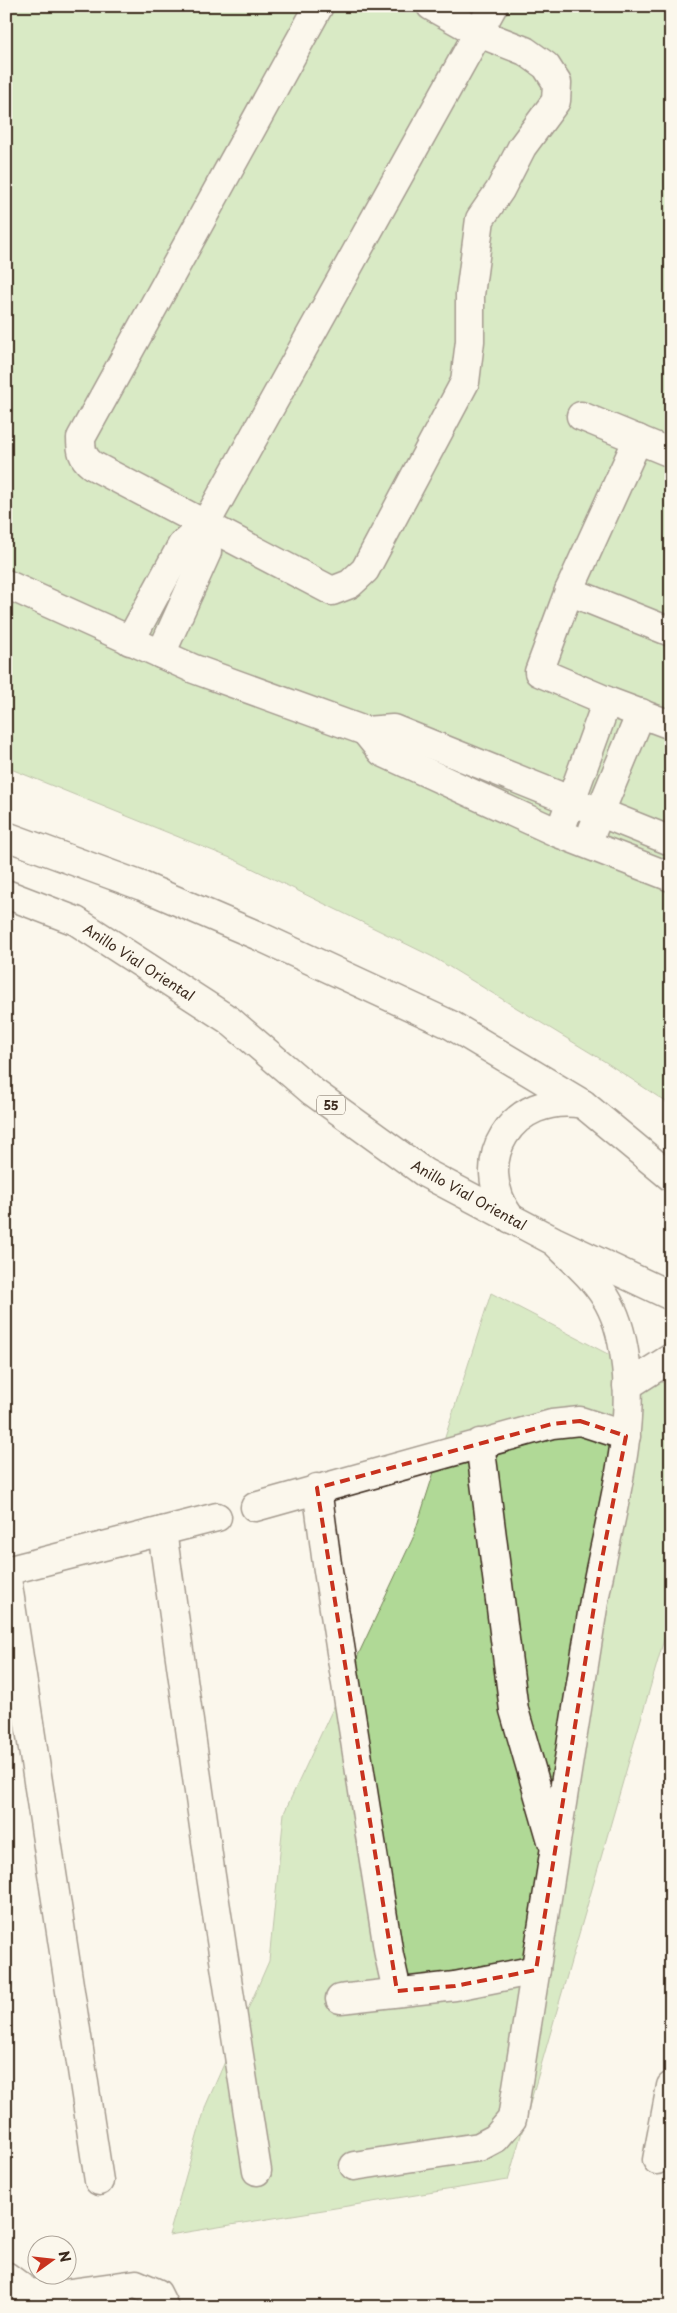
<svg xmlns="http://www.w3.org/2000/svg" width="677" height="2313" font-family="'Playpen Sans',sans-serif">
  <rect width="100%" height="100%" fill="#fbf7ec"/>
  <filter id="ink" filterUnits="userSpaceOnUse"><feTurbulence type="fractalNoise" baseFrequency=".02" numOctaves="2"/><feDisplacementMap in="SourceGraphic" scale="10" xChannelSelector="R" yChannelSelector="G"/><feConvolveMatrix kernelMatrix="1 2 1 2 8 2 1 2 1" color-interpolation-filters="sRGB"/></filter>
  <g filter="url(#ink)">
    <g fill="#b0d996" stroke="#76825a">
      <polygon points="6,6 671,6 669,1104 604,1061 433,957 233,859 6,767"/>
      <polygon points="491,1293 671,1387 671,1615 508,2180 169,2235 206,2105 269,1961 284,1813 413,1538"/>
    </g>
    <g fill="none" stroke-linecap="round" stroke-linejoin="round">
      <g stroke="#3b2a1e" stroke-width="31">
        <g id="minor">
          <path d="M319,6L81,438C81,450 82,457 92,465L332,591L350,584L365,570L465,382L470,341V295L480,219L500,190L522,147L556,101L557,83L546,66L525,51L479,33L431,6"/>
          <polyline points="581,416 671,453"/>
          <polyline points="638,439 569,591 539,672 607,701 671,725"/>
          <polyline points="6,584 194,669 365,731 393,729 671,841"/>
          <polyline points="569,591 671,632"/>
          <polyline points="130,641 182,545 206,523 493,6"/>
          <polyline points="161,654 207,552 206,523"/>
          <polyline points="365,731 382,752 558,833 671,877"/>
          <polyline points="564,820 607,701"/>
          <polyline points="593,829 641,713"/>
          <polyline points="627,1386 671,1358"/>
          <polyline points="480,1443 514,1710 552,1841"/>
          <polyline points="317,1488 327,1564 389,1955 397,1991"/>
          <polyline points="255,1507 552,1424 580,1421 626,1436"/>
          <polyline points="162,1531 211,1876 257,2171"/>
          <polyline points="6,1571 217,1517"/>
          <polyline points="6,1572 99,2181"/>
          <polyline points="340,1999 455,1986 536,1970"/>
          <polyline points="657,2160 671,2086"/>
          <path d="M354,2166L479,2147L496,2138L512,2119C540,1947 566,1774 594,1601C607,1525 637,1434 625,1358C617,1299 597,1283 557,1244"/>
          <polyline points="6,2276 29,2293 63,2294 136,2284 157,2293 164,2307"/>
        </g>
      </g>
      <g stroke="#3b2a1e" stroke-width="31">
        <g id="trunk">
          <polyline points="6,836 142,886 261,937 451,1025 583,1104 671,1177"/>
          <polyline points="6,894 76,921 229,1020 313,1092 425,1173 554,1241 671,1296"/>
          <path d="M511,1219C468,1161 512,1091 583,1104"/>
        </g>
      </g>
      <use href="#minor" stroke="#fbf7ec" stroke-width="28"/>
      <use href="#trunk" stroke="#fbf7ec" stroke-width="28"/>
    </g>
  </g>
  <path d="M0 0H677V2313H0ZM580,1421L626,1436L600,1569L536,1970L455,1986L397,1991L317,1488L552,1424Z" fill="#fbf7ec" fill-opacity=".55" fill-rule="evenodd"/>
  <path fill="none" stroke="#c8321e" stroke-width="4" stroke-dasharray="10 6" stroke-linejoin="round" d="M580,1421L626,1436L600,1569L536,1970L455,1986L397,1991L317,1488L552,1424Z"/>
  <g text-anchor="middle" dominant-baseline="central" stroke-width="4" stroke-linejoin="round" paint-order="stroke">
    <rect fill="#fbf7ec" stroke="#75685c" stroke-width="1" x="317" y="1095.5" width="28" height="19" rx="4"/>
    <g font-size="12" font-weight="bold" fill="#3b2a1e">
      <text x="331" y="1105">55</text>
    </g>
    <g font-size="14" fill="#3b2a1e" stroke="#fbf7ec">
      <text transform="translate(139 962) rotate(33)">Anillo Vial Oriental</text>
      <text transform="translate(469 1195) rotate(29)">Anillo Vial Oriental</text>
    </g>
  </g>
  <rect width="677" height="2313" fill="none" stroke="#fbf7ec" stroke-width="25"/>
  <rect x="12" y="12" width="652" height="2288" fill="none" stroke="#3b2a1e" stroke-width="2" filter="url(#ink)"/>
  <g transform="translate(52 2260) rotate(75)"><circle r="24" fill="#fbf7ec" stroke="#aea59a"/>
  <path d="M0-4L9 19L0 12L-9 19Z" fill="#c8321e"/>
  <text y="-8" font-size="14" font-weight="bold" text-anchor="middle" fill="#3b2a1e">N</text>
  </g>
</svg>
